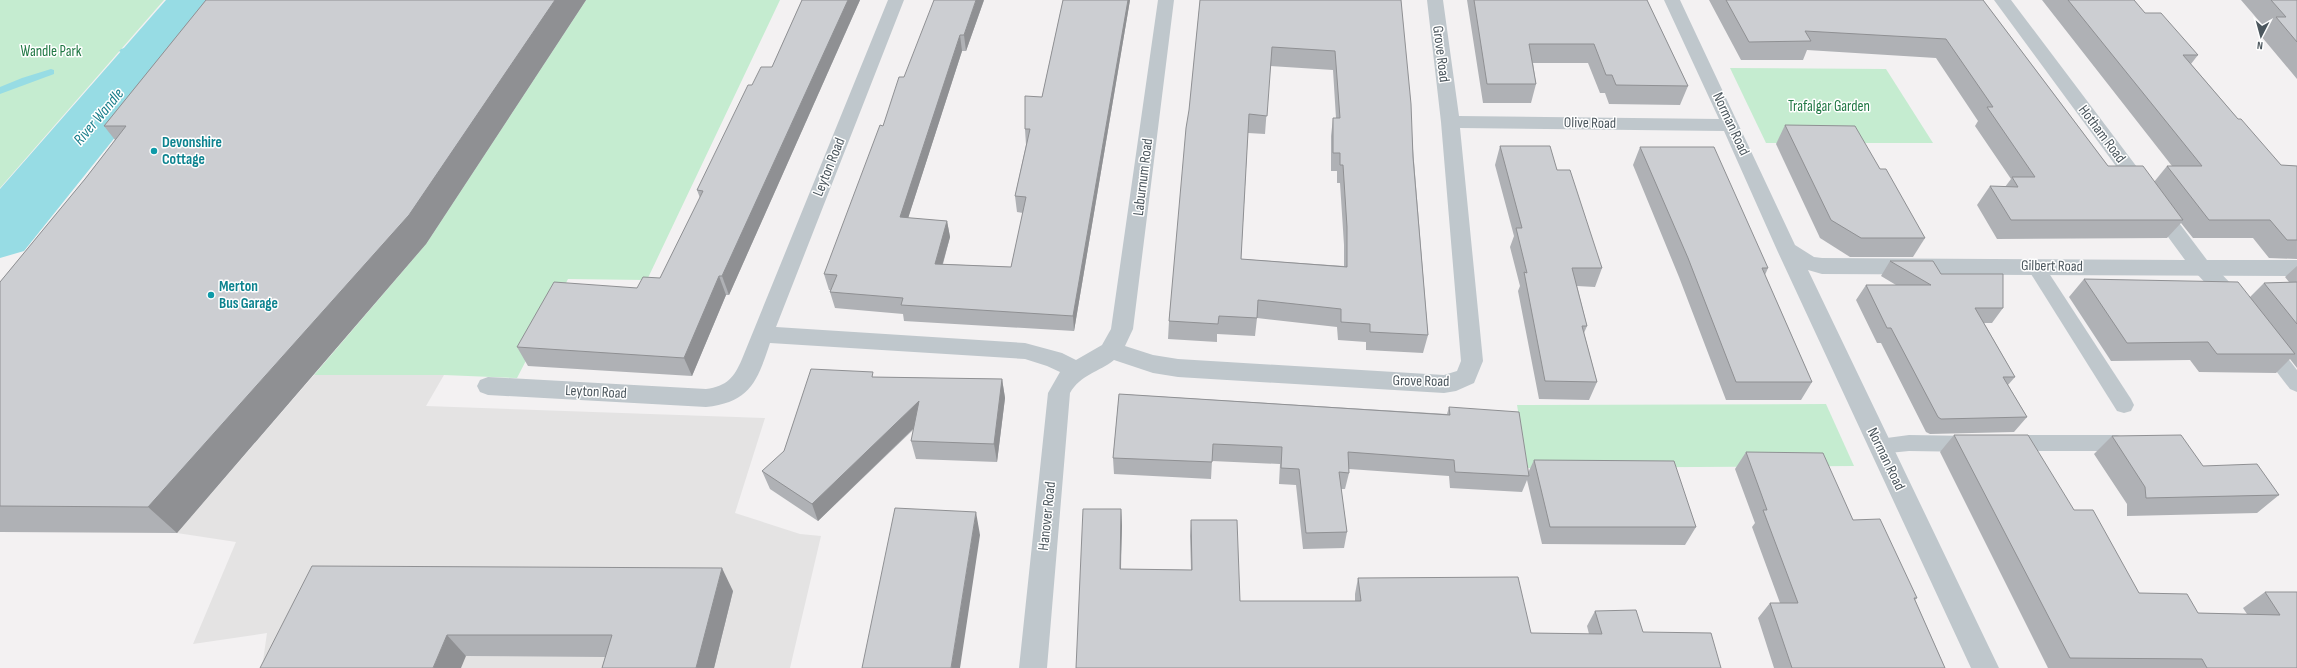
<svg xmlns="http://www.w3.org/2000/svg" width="2297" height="668" font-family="'Sofia Sans Condensed',sans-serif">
  <rect width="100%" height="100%" fill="#f3f1f2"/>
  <polygon fill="#e4e3e3" points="314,375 444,375 426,406 765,418 735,513 800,534 821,536 790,668 262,668 267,633 193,644 236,542 177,533"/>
  <g fill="#c5ecd0">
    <polygon points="0,0 164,0 0,188"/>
    <polygon points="586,0 780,0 647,280 568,279 517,378 444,375 314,375 426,244"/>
    <polygon points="1730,68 1886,69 1933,143 1766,143"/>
    <polygon points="1826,404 1854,466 1528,468 1517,405"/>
  </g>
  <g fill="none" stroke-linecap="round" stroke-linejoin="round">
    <g fill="#97dce4" fill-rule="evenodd">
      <polygon points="162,37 165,38 165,42 124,54 119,51 121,49"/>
      <polygon points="51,69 54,70 54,74 0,94 0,87 22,78"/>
    </g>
    <polygon fill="#97dce4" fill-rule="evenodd" points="166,0 225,0 24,251 0,258 0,189"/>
    <g fill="#bfc7cc" fill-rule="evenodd">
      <polygon points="2035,259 2041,261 2131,399 2134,405 2131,411 2124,413 2117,411 2026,266 2029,261"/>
      <path d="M2202,261C2217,266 2235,287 2243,301L2241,306L2234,308L2227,306L2196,273L2193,268L2196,263Z"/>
      <polygon points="2267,338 2274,340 2297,370 2297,392 2290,389 2260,350 2257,345 2260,340"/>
      <polygon points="1909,435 1973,436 1980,438 1983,444 1980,450 1973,452 1909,451 1879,454 1872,452 1869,446 1872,440"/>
      <polygon points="2008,435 2117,435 2124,437 2127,443 2124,449 2117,451 2008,451 2001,449 1998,443 2001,437"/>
    </g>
    <path fill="#bfc7cc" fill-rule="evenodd" d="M888,0H904L776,327L1025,343L1062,353L1076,360L1102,345L1111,329L1158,0H1174L1133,329L1125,346L1153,355L1178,359L1444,375L1457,371L1461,361L1441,122L1427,0H1443L1459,116L1719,119L1664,0H1680L1795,245L1814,257L1822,258L2185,260L1994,0H2011L2207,260H2297V276L1822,274L1808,270L1999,668H1971L1777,250L1724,131L1460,128L1483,361L1474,383L1456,391L1444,393L1178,377L1153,373L1114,360C1099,372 1080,375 1070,393L1047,668H1019L1048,393L1060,372L1047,366L1025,359L770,343C757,382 750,402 706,407L488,395L480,392L477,386L480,380L488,377L706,389C727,386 734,378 742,359Z"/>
  </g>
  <g fill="#afb1b5" fill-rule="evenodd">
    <polygon points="206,0 586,0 426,244 177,533 0,532 0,282 85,179 115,140 104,126"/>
    <polygon points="802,0 860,0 729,295 726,295 692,376 528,366 517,347 637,288 660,278 700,198 697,190 752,85 772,67"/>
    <polygon points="984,0 966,51 962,51 908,218 947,221 950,237 943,264 1011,267 1023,213 1017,212 1015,196 1026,145 1025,129 1042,97 1063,0 1130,0 1074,331 904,321 903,314 835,308 830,292 831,290 829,290 824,274 883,126 904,77"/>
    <path d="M1200,0H1401L1428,335L1423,353L1366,350V342L1338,340L1337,327L1257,318L1255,336L1217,334V342L1168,339L1169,321ZM1270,66L1333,70L1336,118H1333L1331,136V171H1337V183H1340L1344,245V266L1241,259L1248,133L1265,134Z"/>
    <polygon points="1467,0 1647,0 1688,86 1680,105 1609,104 1605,93 1600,93 1588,63 1533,63 1536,84 1531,103 1483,103"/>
    <polygon points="1709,0 1983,0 2108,166 2154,182 2167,166 2172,166 2042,0 2134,0 2145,13 2198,55 2191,64 2238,119 2281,165 2297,166 2297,259 2269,258 2253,238 2193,238 2181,223 2167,238 1997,239 1977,205 1990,186 2005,187 2011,179 1975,126 1978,121 1936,58 1807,50 1803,60 1741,60"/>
    <polygon points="2241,0 2297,0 2297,79 2261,36 2266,29"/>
    <polygon points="1785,125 1880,169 1925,238 1913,257 1850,257 1820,238 1776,144"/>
    <polygon points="1500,146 1557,170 1602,268 1595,287 1577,286 1587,326 1584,333 1597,382 1589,400 1539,399 1518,291 1520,286 1510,247 1514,236 1495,165"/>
    <polygon points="1640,147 1768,268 1765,275 1812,382 1801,400 1726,400 1679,277 1633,165"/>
    <polygon points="1890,261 1941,274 2003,308 1992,323 1984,323 2015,377 2008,385 2027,417 2014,432 1930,434 1926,432 1881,343 1877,343 1856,300 1866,285 1896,285 1881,276"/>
    <polygon points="2297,266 2297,368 2290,359 2276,373 2199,372 2190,360 2111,361 2069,297 2084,279 2250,297 2264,283 2289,282 2285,277"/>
    <polygon points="875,377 1002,379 1005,398 997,462 916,459 911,441 914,429 818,521 770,489 762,471"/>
    <polygon points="1119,394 1447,414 1449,407 1528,473 1534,460 1696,527 1685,545 1542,544 1527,480 1522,492 1450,488 1449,476 1349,469 1349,473 1345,489 1341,489 1347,532 1344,548 1303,549 1296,485 1279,484 1280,464 1212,461 1211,479 1114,474 1113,458"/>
    <polygon points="1954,435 2074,510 2139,593 2198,613 2247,614 2243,608 2265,592 2297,592 2297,668 2048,668 1940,452"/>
    <polygon points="2112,436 2203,466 2279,495 2257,513 2127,516 2127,504 2094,454"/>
    <polygon points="1746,452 1853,520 1917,598 1915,600 1945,668 1774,668 1758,618 1770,603 1780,603 1752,527 1755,523 1735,469"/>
    <polygon points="1121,509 1122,526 1121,569 1191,570 1190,536 1191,520 1240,601 1355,601 1355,594 1358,578 1531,633 1589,634 1587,626 1595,611 1643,632 1076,668"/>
    <polygon points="312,566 733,591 714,668 602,668 605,657 466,656"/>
  </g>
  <g fill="#8f9093">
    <polygon points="555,0 586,0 426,244 177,533 148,507"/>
    <polygon points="848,0 860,0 729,295 722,276"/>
    <polygon points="976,0 984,0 966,51 964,35"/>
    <polygon points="1128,0 1130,0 1074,331 1073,316"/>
    <polygon points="960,35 962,51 903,234 900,217"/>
    <polygon points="947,221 950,237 938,280 935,264"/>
    <polygon points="719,276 726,295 692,376 684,358"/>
    <polygon points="1002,379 1005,398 997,462 994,444"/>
    <polygon points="919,401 923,419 818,521 812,504"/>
    <polygon points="1121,509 1122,526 1120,585 1120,569"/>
    <polygon points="976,512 980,535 960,668 951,668"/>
    <polygon points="722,568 733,591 714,668 696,668"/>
    <polygon points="447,635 466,656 461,668 433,668"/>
  </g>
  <g fill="#ccced2" stroke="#8f9093" fill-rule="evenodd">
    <polygon points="206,0 555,0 409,215 148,507 0,506 0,282 85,179 126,126 104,126"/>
    <polygon points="802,0 848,0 722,276 719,276 684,358 517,347 554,282 637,288 643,277 660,278 703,191 697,190 748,85 752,85 761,67 772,67"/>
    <polygon points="934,0 976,0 964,35 960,35 900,217 947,221 935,264 1011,267 1026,197 1015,196 1030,129 1025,129 1025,96 1042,97 1063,0 1128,0 1073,316 901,305 903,298 830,292 837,275 824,274 880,125 883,126 899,77 904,77"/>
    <path d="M1200,0H1401L1411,104L1413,157L1428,335L1370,332V324L1341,322V309L1258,300L1257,318L1219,316L1218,324L1169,321L1186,128L1189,110ZM1272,47L1335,51L1340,118H1333V153H1340V165H1343L1347,227V267L1241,259L1249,114L1267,116Z"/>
    <polygon points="1474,0 1647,0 1688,86 1616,85 1612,75 1606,75 1594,44 1529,44 1536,84 1487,84"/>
    <polygon points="1726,0 1983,0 2108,166 2143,166 2183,220 2011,220 1990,186 2018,187 2012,177 2035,177 1987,107 1993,107 1946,39 1805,31 1811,41 1749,42"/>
    <polygon points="2068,0 2134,0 2145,13 2161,13 2198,55 2183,55 2238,119 2241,119 2281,165 2297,166 2297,240 2287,240 2270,220 2209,220 2167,166 2202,166"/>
    <polygon points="2271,0 2297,0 2297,42 2276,17 2286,17"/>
    <polygon points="1785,125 1855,126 1880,169 1886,169 1925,238 1861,238 1831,220"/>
    <polygon points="1500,146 1550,146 1557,170 1570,170 1602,268 1572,268 1587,326 1582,326 1597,382 1545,381 1524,272 1527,273 1516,228 1522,228"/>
    <polygon points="1640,147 1714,147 1768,268 1762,268 1812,382 1736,382 1688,258"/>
    <polygon points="1890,261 1933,261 1941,274 2003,274 2003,308 1975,308 2015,377 2003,377 2027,417 1941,419 1938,417 1891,328 1887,328 1866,285 1931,285"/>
    <polygon points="2084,279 2238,282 2295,354 2217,354 2208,342 2127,343"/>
    <polygon points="2297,282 2297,324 2264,283"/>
    <polygon points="811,369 873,372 872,377 1002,379 994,444 911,441 919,401 812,504 762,471 784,451"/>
    <polygon points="1119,394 1450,415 1449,407 1519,412 1529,476 1455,472 1454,460 1348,452 1349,473 1339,472 1347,532 1306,533 1299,469 1281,468 1282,447 1213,444 1212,462 1113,458"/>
    <polygon points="1954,435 2028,435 2074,510 2093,510 2139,593 2187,594 2198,613 2280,615 2265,592 2297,592 2297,668 2207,668 2202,659 2070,658"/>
    <polygon points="2181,435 2203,466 2257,464 2279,495 2146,498 2145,487 2112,436"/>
    <polygon points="1746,452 1823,453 1853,520 1880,519 1917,598 1914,598 1945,668 1792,668 1770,603 1798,603 1763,510 1767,510"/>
    <polygon points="1534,460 1674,461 1696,527 1550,527"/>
    <polygon points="895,508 976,512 951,668 862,668"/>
    <polygon points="1083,509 1121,509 1120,569 1192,570 1191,520 1237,520 1240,601 1361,601 1358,578 1518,577 1531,633 1602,634 1595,611 1636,610 1643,632 1711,633 1721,668 1076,668"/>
    <polygon points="312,566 722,568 696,668 602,668 612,635 447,635 433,668 260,668"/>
  </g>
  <g fill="#0f9aa8" stroke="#fff" stroke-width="1.5">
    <circle cx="154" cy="151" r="4"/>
    <circle cx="211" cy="295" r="4"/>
  </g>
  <g text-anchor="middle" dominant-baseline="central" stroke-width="3" stroke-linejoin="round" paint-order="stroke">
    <g font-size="15" fill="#217844" stroke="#fff">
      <text x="51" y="51">Wandle Park</text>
      <text x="1829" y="106">Trafalgar Garden</text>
    </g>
    <g font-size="15" fill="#4b565d" stroke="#fff">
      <text transform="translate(1441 54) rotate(83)">Grove Road</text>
      <text transform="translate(1590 123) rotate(1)">Olive Road</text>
      <text transform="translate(1731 124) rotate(65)">Norman Road</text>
      <text transform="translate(2102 134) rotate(53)">Hotham Road</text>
      <text transform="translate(829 167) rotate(-68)">Leyton Road</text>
      <text transform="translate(1143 177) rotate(-83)">Laburnum Road</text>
      <text transform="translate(2052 266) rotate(1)">Gilbert Road</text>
      <text transform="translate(1421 381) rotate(1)">Grove Road</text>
      <text transform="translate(596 392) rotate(3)">Leyton Road</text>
      <text transform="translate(1886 459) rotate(64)">Norman Road</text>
      <text transform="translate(1047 516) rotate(-84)">Hanover Road</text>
    </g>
    <g font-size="15" font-weight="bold" fill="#0d838f" stroke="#fff" text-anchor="start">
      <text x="162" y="142">Devonshire<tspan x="162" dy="17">Cottage</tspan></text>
      <text x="219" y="286">Merton<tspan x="219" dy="17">Bus Garage</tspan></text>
    </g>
    <g font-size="16" font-style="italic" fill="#1a7e8b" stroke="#fff">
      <text transform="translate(99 117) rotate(-50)">River Wandle</text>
    </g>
  </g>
  <g transform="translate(2261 36) rotate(186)" stroke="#ffffff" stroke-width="3" paint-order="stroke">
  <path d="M0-3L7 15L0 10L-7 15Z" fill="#4b565d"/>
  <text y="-6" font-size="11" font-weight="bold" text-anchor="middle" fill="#4b565d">N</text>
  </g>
</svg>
